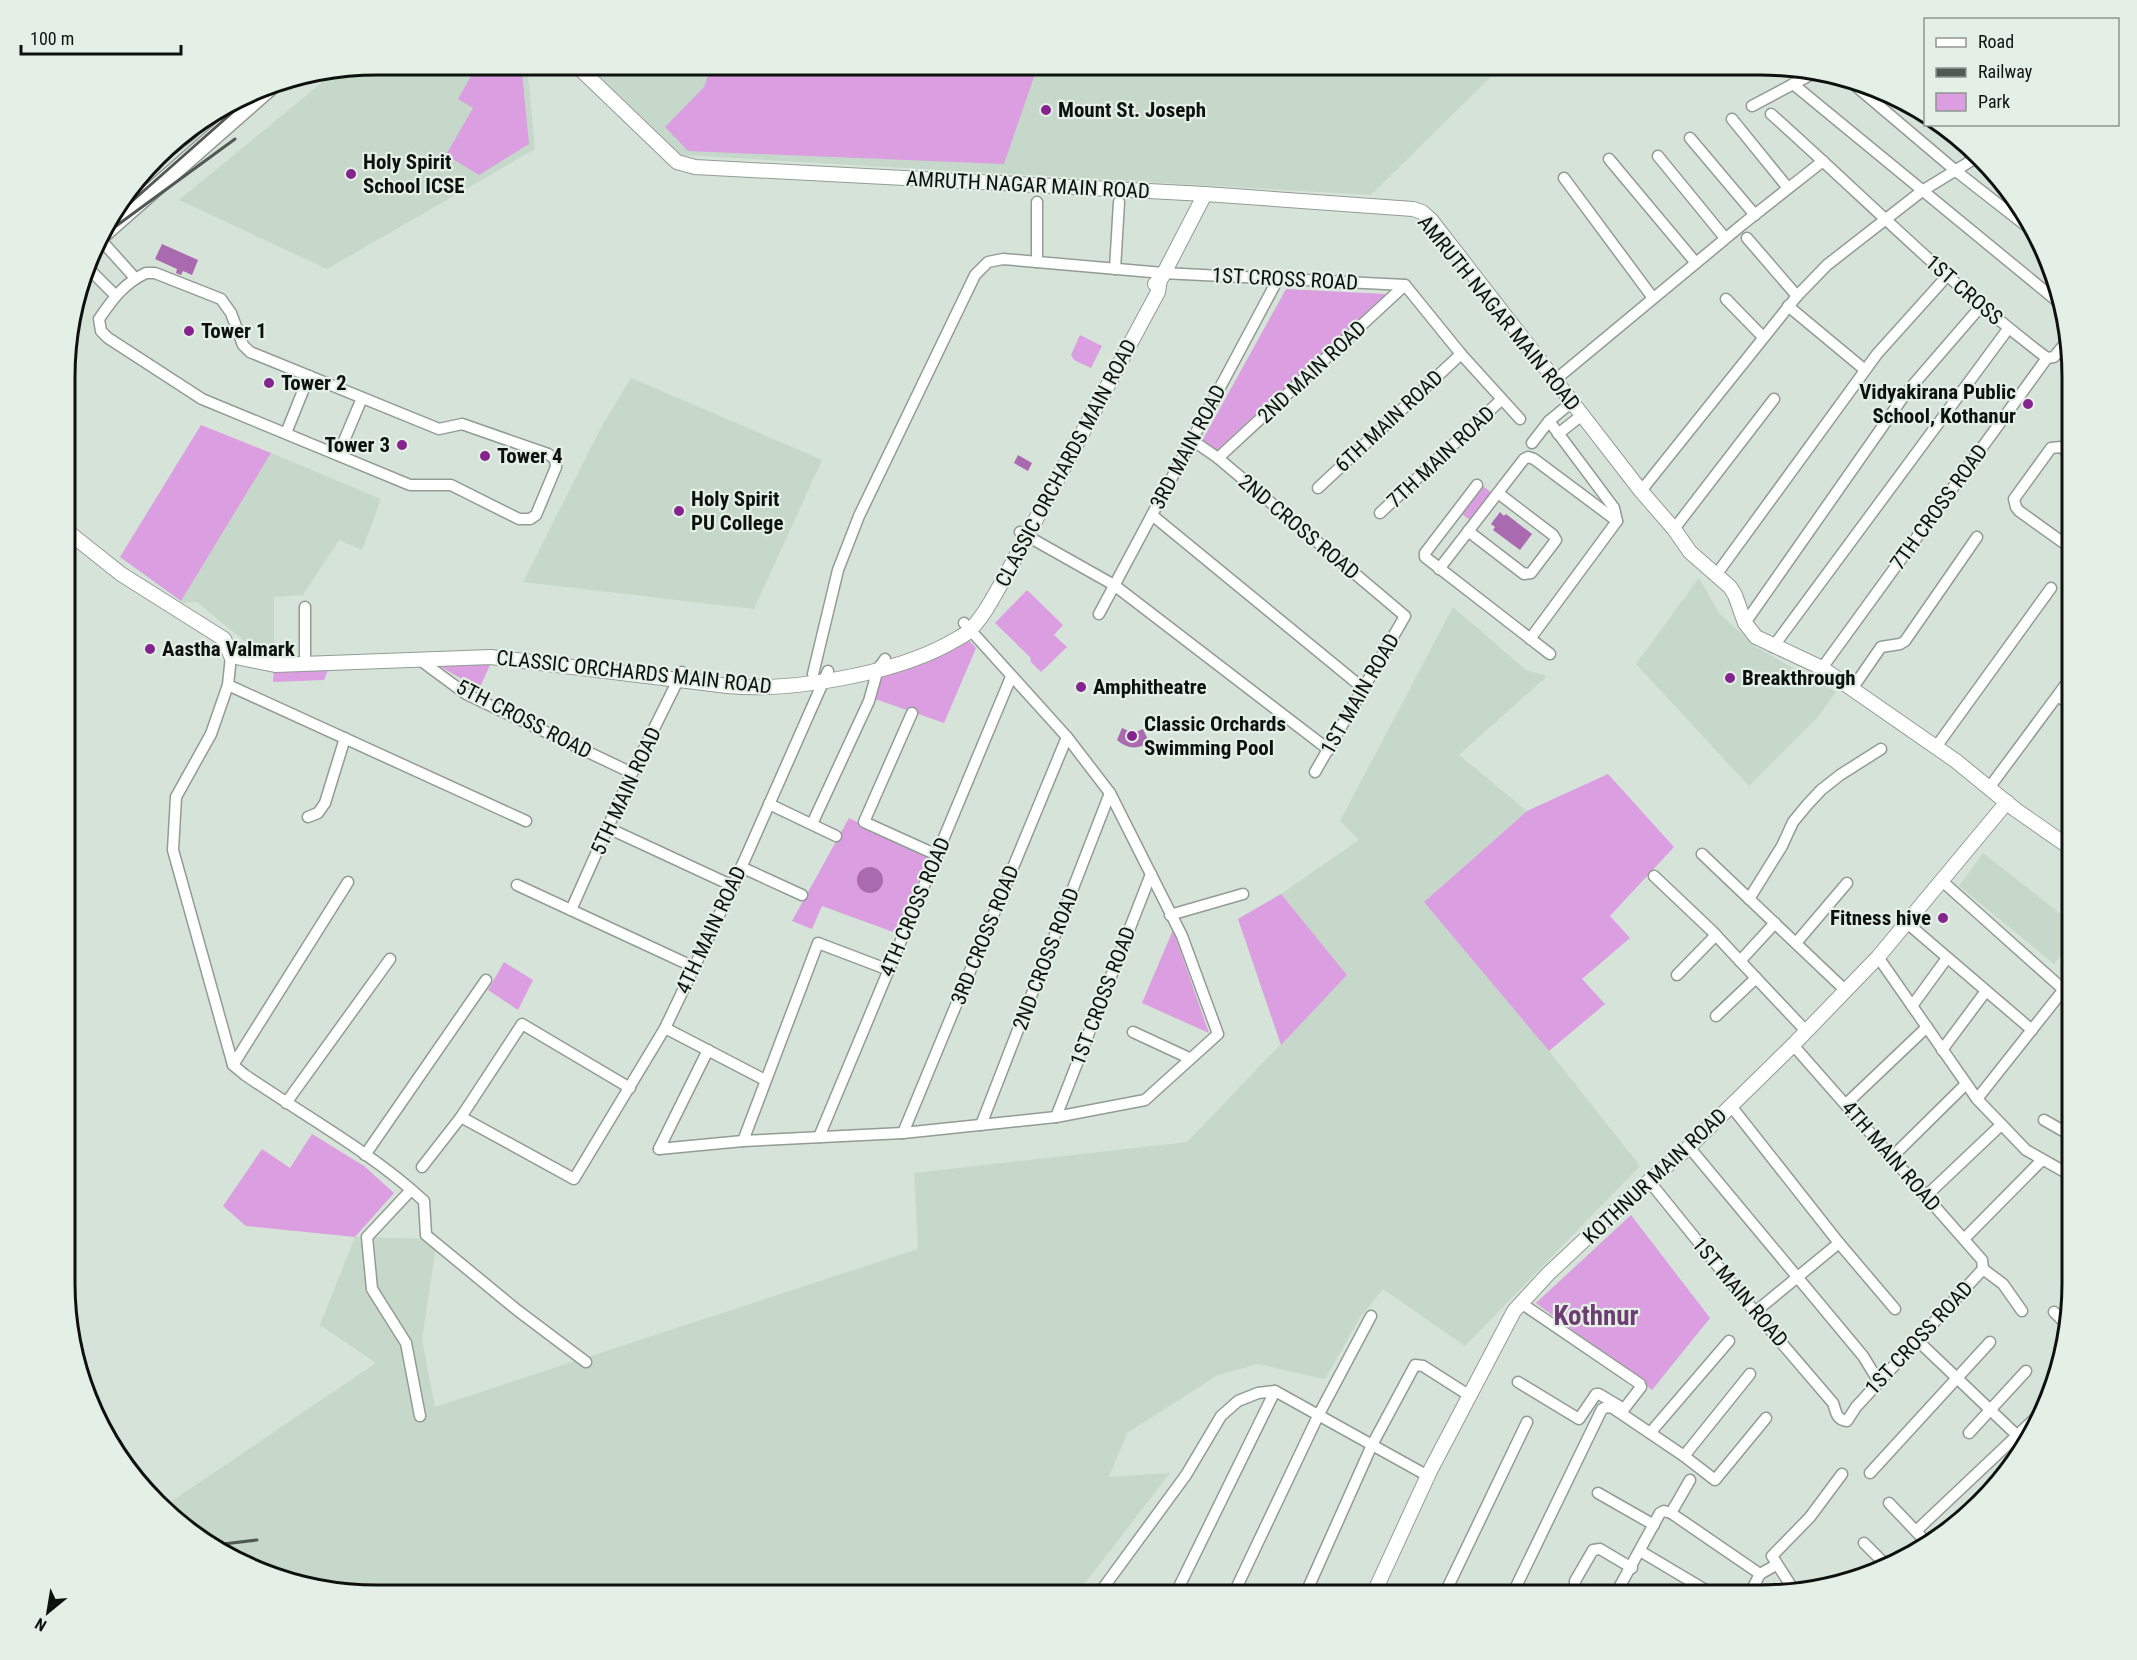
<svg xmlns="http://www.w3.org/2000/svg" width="2137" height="1660" font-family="'Roboto Condensed',sans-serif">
  <rect width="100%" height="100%" fill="#d6e3d9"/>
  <g fill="#c6d8c9">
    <polygon points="377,65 527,65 535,149 327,269 179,200 336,71"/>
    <polygon points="588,65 1503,65 1371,195 681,155"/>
    <polygon points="631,378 822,460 754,609 523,582 603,424"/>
    <polygon points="271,453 381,499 362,550 339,540 303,595 274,597 274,645 248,644 197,602 184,603 181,601"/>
    <polygon points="1699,578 1719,613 1756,647 1836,692 1816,719 1749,786 1636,664"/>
    <polygon points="1453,607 1526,670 1547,676 1459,755 1527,811 1424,902 1549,1051 1640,1166 1465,1346 1383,1289 1361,1316 1325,1379 1258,1364 1218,1375 1127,1433 1109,1477 1170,1473 1076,1595 357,1595 257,1572 171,1518 163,1507 376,1363 320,1325 355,1237 437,1239 422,1340 435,1407 918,1249 914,1173 1187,1142 1347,975 1281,894 1359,840 1340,821"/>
    <polygon points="1983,853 2072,923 2072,941 2054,964 1959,886"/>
  </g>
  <g fill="#db9ee0">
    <polygon points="712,65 1038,65 1004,164 688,151 665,127 704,87"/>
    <polygon points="475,69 522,73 529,144 479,175 446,155 473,108 458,99"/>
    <polygon points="1286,289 1386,294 1216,451 1202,441"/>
    <polygon points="1080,335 1102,346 1091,368 1074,360 1071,355"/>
    <polygon points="201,425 271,453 181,601 120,557"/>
    <polygon points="1483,486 1492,493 1471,521 1462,514"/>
    <polygon points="1027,590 1063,625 1054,635 1067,647 1041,672 1030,661 1031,658 995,623"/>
    <polygon points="968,639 976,648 944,723 875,699 880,673"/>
    <polygon points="491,663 479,689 436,664"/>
    <polygon points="274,668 329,668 324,680 273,682"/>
    <polygon points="1608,774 1674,847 1610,916 1630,938 1582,979 1605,1004 1549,1051 1424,902 1527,811"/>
    <polygon points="849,818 928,858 896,933 822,906 812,929 792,921"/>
    <polygon points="1281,894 1347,975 1281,1045 1238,919"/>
    <polygon points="1173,930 1209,1033 1142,1003"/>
    <polygon points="504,962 533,980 518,1010 488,990"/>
    <polygon points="312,1134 364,1166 394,1193 355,1237 246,1226 223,1206 262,1149 290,1168"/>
    <polygon points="1631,1215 1710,1318 1652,1390 1536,1303"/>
  </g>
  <g fill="#aa6ab0">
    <polygon points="162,244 198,260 192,275 183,271 181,275 176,273 177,269 155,259"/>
    <polygon points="1018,455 1032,463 1028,471 1014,463"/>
    <polygon points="1500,512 1504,516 1506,514 1532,534 1520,550 1493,530 1495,527 1491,524"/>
    <path d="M1122,728L1133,733L1143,729L1149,742C1138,750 1127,749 1117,740Z"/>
    <circle cx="870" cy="880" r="13"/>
  </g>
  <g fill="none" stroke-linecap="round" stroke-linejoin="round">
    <g stroke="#919d93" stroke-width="13">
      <g id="street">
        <polyline points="1851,82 1956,171 2034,232"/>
        <polyline points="1793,84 2057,301"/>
        <polyline points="1752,106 1814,73"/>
        <path d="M1771,114C1863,196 1949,284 2047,358"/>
        <polyline points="1732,119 1788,188"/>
        <polyline points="1690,138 1755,215"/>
        <polyline points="1658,156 1725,238"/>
        <polyline points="1609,159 1696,263"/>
        <polyline points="1564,178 1653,298"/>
        <polyline points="1747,238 1797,296"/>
        <polyline points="100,239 135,278"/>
        <polyline points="1037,262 1037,202"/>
        <polyline points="1115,269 1119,202"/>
        <polyline points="90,270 115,295"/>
        <path d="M146,273H155L221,299L231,313L243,345L250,352L439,429L462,424L548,454L555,459L556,467L536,515L530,519H519L451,485H410L202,399L108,338L101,331L99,319C112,300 124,283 146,273Z"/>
        <polyline points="1726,299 1763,337"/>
        <polyline points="1788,306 1865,370"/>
        <polyline points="1555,380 1743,224 1823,161"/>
        <polyline points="286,433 309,376"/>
        <polyline points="1558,434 1582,415"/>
        <polyline points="1192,440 1218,458 1405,616 1315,772"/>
        <polyline points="1532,443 1549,421 1572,402"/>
        <polyline points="338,455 362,398"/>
        <polyline points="1218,458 1405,285"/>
        <polyline points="1477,485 1425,553 1425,557 1550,654"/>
        <polyline points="1318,488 1461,354"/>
        <polyline points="1641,491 1797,296 1827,265 1922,191 1979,156"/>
        <polyline points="1380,513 1501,400"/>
        <polyline points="1152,515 1364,689"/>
        <polyline points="1674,529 1774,399"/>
        <polyline points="1468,531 1524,574 1531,573 1556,540 1553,535 1498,493"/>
        <polyline points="1020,532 1114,585 1329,750"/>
        <polyline points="2072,549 2019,511 2016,507 2014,499 2051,448 2061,447 2072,456"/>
        <polyline points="1439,569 1524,459 1528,457 1534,459 1617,521"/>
        <polyline points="1716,575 1877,354 1948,275"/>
        <polyline points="305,607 305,656"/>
        <polyline points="1099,614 1278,279"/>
        <polyline points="1745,623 1906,393 1982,305"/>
        <polyline points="1530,639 1617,521 1614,508 1549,421"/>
        <polyline points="1773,647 2008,329"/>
        <path d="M231,656L228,685L211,734L176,797L173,850L233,1065L245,1075C305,1116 371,1152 424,1201L426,1235L517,1310L586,1362"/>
        <polyline points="420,660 466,694 632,773"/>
        <polyline points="1822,668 2047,358 2054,357 2066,342"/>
        <polyline points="813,674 838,570 859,516 975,275 988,262 1003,259 1163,273 1405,285 1461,354 1520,419"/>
        <polyline points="228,685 526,821"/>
        <polyline points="1852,689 1881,647 1900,644 1905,641 1977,537"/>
        <polyline points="2058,696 2072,706"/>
        <polyline points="912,713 864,822 937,855"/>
        <polyline points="1936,747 2051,588"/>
        <polyline points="1989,788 2072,676"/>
        <polyline points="769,804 836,836"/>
        <polyline points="308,817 318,813 325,803 345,738"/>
        <polyline points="812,824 869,701 878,669 885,659"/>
        <polyline points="608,828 733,886"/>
        <polyline points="1702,854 1845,990"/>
        <polyline points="741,867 802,895"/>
        <polyline points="1654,876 1712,931 1740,961 1775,923"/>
        <polyline points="1942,881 2064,990"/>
        <polyline points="517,885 694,967"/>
        <polyline points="1749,899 1782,846 1793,822 1807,805 1821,790 1840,775 1881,749"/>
        <polyline points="571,910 632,773 682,672"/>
        <polyline points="1170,915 1243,894"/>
        <polyline points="1907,923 2032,1030"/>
        <polyline points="1796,943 1847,883"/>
        <polyline points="1878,957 1977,1099 2026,1150 2072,1176"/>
        <polyline points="1740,961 1806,1031"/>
        <polyline points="1677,975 1716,935"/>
        <polyline points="1912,1006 1947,958"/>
        <polyline points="1716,1016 1756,978"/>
        <polyline points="665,1028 765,1080"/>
        <polyline points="1133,1032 1189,1058"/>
        <polyline points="1793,1045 1982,1260 1983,1269"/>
        <polyline points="1942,1050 1986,991"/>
        <polyline points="233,1065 348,882"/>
        <polyline points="1977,1099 2072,979"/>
        <polyline points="286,1103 390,959"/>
        <polyline points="1846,1104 1927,1027"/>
        <polyline points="1731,1106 1839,1243 1895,1309"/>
        <polyline points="461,1117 574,1179 665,1028 733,886 828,671"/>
        <polyline points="1056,1117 1151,874"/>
        <polyline points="2044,1120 2072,1136"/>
        <polyline points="981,1125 1110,793"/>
        <polyline points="903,1133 1067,737"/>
        <polyline points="819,1137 1011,677"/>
        <polyline points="743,1141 818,943 889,970"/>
        <polyline points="1689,1147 1863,1356 1879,1382"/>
        <polyline points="659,1149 743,1141 903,1133 1056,1117 1145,1100 1218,1034 1182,936 1110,793 1067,737 964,623"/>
        <polyline points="659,1149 708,1050"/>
        <polyline points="365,1155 486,980"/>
        <polyline points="1892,1157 1966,1084"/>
        <polyline points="422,1167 461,1117 522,1024 630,1088"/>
        <path d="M1649,1181L1755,1312L1833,1403C1836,1411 1836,1420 1847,1421L1856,1407L1983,1269"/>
        <polyline points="411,1190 367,1237 372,1289 406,1343 420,1416"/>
        <polyline points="1926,1196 2001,1125"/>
        <polyline points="1964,1239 2042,1160"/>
        <polyline points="1983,1269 2003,1284 2022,1311"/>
        <polyline points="1755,1312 1839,1243"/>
        <polyline points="2054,1312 2067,1325"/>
        <polyline points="1917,1340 2024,1442"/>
        <polyline points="1518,1382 1579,1419 1596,1394 1599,1394 1624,1409 1641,1387 1640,1384 1521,1303"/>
        <polyline points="1650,1433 1729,1341"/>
        <polyline points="1969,1433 2026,1371"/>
        <polyline points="1684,1456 1750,1374"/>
        <polyline points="1870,1473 1990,1342"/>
        <polyline points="1598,1493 1654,1525"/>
        <polyline points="1889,1503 1928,1544"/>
        <polyline points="1671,1513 1690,1480"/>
        <polyline points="1916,1531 2043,1411"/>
        <polyline points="1864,1543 1888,1567"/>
        <polyline points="1640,1551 1714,1595"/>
        <polyline points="1621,1587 1633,1595"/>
        <polyline points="1793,1589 1772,1556 1810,1517 1842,1474"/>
        <polyline points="1098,1595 1186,1475 1221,1416 1238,1401 1258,1393 1275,1391 1428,1476"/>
        <polyline points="1175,1595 1275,1391"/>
        <polyline points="1233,1595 1318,1416 1371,1316"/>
        <polyline points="1305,1595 1372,1445 1415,1365 1423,1366 1470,1396"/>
        <polyline points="1444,1595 1527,1422"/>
        <polyline points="1512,1595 1602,1409 1607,1407 1613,1408 1684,1456 1715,1480 1766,1418"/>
        <polyline points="1583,1595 1575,1587 1575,1581 1593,1550 1600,1549 1632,1568"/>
        <polyline points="1615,1595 1660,1513 1664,1511 1671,1513 1760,1574"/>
        <polyline points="1749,1595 1760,1574 1776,1565"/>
      </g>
    </g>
    <g stroke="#919d93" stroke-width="16">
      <g id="secondary">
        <polyline points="576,65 677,162 695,167 1205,194 1413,209 1422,212 1431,220 1641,491 1674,529 1690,552 1730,587 1735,595 1745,623 1756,637 1822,668 1956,761 2016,810 2072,849"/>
        <polyline points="1155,284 1162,277 1205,194"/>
        <path d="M67,531L121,574L224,639L231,656L275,665L491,657L728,686C791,692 892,674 948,644C954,640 962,637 968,632C984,617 995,594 1006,575L1158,292L1160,279"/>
        <polyline points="1373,1595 1430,1471 1514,1311 1548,1274 1629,1198 1689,1147 1793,1045 1878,957 2007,802"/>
      </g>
    </g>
    <g stroke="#919d93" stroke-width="19">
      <g id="primary">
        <polyline points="163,152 190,131"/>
        <polyline points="102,235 277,81"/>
      </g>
    </g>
    <use href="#street" stroke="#fff" stroke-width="10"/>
    <use href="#secondary" stroke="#fff" stroke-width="14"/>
    <use href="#primary" stroke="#fff" stroke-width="16"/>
    <g stroke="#525954" stroke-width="3">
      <polyline points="104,226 251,96"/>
      <polyline points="101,237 235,139"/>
      <polyline points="215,1545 257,1540"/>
    </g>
  </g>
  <g fill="#85248f" stroke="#e4f0e6" stroke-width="2">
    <circle cx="1046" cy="110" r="6"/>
    <circle cx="351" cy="174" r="6"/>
    <circle cx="189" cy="331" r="6"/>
    <circle cx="269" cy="383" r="6"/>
    <circle cx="2028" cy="404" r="6"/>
    <circle cx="402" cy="445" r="6"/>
    <circle cx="485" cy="456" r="6"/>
    <circle cx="679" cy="511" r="6"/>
    <circle cx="150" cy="649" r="6"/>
    <circle cx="1730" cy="678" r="6"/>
    <circle cx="1081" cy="687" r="6"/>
    <circle cx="1132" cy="736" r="6"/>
    <circle cx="1943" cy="918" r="6"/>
  </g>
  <g text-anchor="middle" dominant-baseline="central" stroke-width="4.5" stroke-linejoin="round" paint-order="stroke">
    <g font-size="21" font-weight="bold" fill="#0e120f" stroke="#e4f0e6" text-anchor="start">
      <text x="1058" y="110">Mount St. Joseph</text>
      <text x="363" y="162">Holy Spirit<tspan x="363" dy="24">School ICSE</tspan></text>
      <text x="201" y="331">Tower 1</text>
      <text x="281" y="383">Tower 2</text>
      <text x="2016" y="392" text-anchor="end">Vidyakirana Public<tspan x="2016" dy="24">School, Kothanur</tspan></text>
      <text x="390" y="445" text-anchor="end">Tower 3</text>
      <text x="497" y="456">Tower 4</text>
      <text x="691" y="499">Holy Spirit<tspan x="691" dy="24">PU College</tspan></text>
      <text x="162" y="649">Aastha Valmark</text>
      <text x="1742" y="678">Breakthrough</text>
      <text x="1093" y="687">Amphitheatre</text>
      <text x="1144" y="724">Classic Orchards<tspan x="1144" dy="24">Swimming Pool</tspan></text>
      <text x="1931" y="918" text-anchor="end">Fitness hive</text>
    </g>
    <g font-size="21" fill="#0e120f" stroke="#e4f0e6">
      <text transform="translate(1028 185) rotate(3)">AMRUTH NAGAR MAIN ROAD</text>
      <text transform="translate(1285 279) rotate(3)">1ST CROSS ROAD</text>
      <text transform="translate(1964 290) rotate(41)">1ST CROSS</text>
      <text transform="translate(1499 313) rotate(51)">AMRUTH NAGAR MAIN ROAD</text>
      <text transform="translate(1312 372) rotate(-43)">2ND MAIN ROAD</text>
      <text transform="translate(1389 421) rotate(-43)">6TH MAIN ROAD</text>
      <text transform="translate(1188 447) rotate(-62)">3RD MAIN ROAD</text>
      <text transform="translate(1441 457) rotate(-43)">7TH MAIN ROAD</text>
      <text transform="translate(1066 463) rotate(-62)">CLASSIC ORCHARDS MAIN ROAD</text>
      <text transform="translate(1939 507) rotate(-54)">7TH CROSS ROAD</text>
      <text transform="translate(1299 527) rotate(40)">2ND CROSS ROAD</text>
      <text transform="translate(634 672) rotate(6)">CLASSIC ORCHARDS MAIN ROAD</text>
      <text transform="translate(1360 694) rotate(-60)">1ST MAIN ROAD</text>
      <text transform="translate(524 719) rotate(27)">5TH CROSS ROAD</text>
      <text transform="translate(626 791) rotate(-65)">5TH MAIN ROAD</text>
      <text transform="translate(915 907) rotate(-67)">4TH CROSS ROAD</text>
      <text transform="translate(711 930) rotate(-65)">4TH MAIN ROAD</text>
      <text transform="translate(985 935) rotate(-68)">3RD CROSS ROAD</text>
      <text transform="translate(1046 959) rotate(-69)">2ND CROSS ROAD</text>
      <text transform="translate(1103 996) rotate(-69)">1ST CROSS ROAD</text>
      <text transform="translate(1891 1156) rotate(49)">4TH MAIN ROAD</text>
      <text transform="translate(1655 1176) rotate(-43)">KOTHNUR MAIN ROAD</text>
      <text transform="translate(1740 1292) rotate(50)">1ST MAIN ROAD</text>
      <text transform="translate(1919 1338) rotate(-47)">1ST CROSS ROAD</text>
    </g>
    <g font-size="27" font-weight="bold" fill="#6c3d71" stroke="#e4f0e6">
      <text x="1596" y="1316">Kothnur</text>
    </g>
  </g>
  <path d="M0 0H2137V1660H0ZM377 75H1760A302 302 0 0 1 2062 377V1283A302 302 0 0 1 1760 1585H377A302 302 0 0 1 75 1283V377A302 302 0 0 1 377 75Z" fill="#e4f0e6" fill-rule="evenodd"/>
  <path fill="none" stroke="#0e120f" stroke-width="3" d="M377 75H1760A302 302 0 0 1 2062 377V1283A302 302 0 0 1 1760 1585H377A302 302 0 0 1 75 1283V377A302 302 0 0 1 377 75Z"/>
  <rect x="1924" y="18" width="195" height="108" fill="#e4f0e6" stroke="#8e9790" stroke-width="1.5"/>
  <rect x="1936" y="38" width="30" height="9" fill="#ffffff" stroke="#8e9790" stroke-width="1.5"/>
  <text x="1978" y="48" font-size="18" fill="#0e120f">Road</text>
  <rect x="1936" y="68" width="30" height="9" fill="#525954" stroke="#8e9790" stroke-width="1.5"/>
  <text x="1978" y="78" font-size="18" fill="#0e120f">Railway</text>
  <rect x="1936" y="93" width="30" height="18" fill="#db9ee0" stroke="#8e9790" stroke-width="1.5"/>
  <text x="1978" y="108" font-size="18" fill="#0e120f">Park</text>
  <g transform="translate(48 1612) rotate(210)" stroke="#e4f0e6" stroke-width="4.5" paint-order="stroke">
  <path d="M0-4.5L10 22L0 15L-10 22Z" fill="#0e120f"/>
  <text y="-9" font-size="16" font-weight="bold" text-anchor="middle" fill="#0e120f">N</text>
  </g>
  <path d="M21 45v9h160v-9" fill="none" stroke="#0e120f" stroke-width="3"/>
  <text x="30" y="45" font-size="18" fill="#0e120f" stroke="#e4f0e6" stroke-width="4.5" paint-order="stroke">100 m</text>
</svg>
